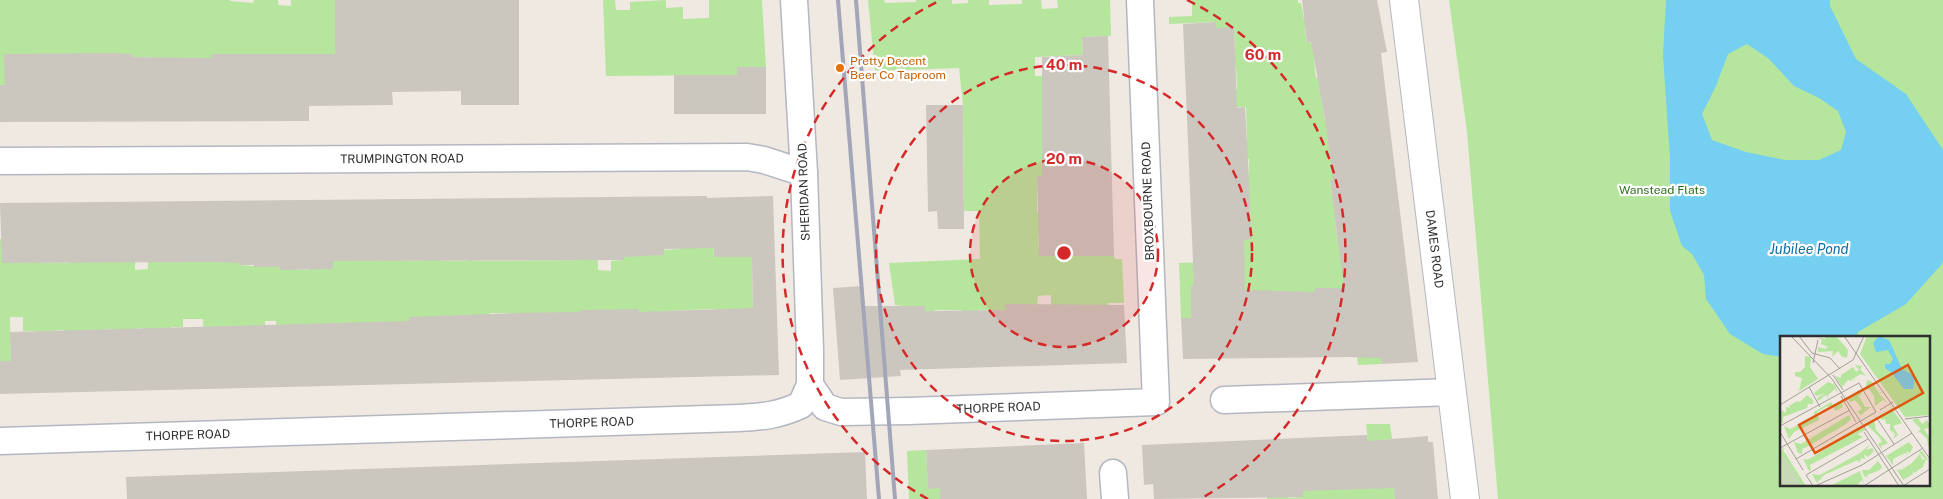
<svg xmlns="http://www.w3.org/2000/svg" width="1943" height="499" font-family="'Public Sans',sans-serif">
  <rect width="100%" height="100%" fill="#efe9e1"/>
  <g fill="#b6e59e" fill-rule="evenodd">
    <polygon points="0,0 230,0 230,1 253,3 254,0 278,0 278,5 291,6 291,0 335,0 335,54 309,54 309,78 289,58 288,54 277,54 277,68 250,54 211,54 211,67 153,67 153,57 133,57 132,54 43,54 16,68 16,54 5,54 5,85 0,85"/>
    <polygon points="603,0 615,0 616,10 630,10 630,2 666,0 666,8 683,7 683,19 709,18 709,0 762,0 766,67 737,67 737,75 606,76"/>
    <polygon points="868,0 884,0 885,3 916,2 916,0 952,0 952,4 968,3 968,0 989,0 989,5 1022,4 1022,0 1041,0 1042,9 1058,8 1057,0 1110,0 1111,36 1082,37 1083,55 1035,57 1035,76 1071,76 1071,176 1037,177 1037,212 1073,211 1058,233 1038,234 1039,253 1074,253 1075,256 1114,256 1115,259 1122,259 1124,303 1108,303 1109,324 1051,326 1051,295 1038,296 1037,308 1016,304 1006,304 1006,310 979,310 978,327 963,327 962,310 935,310 934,329 903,306 895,305 889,263 980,259 979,211 964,211 963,105 959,68 875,71"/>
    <path d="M1192,0H1298V3H1301L1304,19L1334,10V17L1305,30L1307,43L1324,40L1330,61H1314L1316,78L1342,74L1321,95L1325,121L1349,119L1357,174L1395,170L1396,172L1330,181L1332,196L1359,193L1362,213L1335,216L1338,241L1380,341L1382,364L1358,365L1357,357H1350L1349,318L1341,288H1326L1315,312C1279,303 1227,285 1191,286V318H1181L1179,263L1229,261L1223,179L1249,178V159H1240L1247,139L1246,107L1220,108L1224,91L1237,90L1236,66L1219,67L1218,52L1235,51L1234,28H1216V22L1169,24V17L1192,16Z"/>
    <path d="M1449,0H1943V499H1498L1467,132ZM1782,338H1929V485H1782Z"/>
    <polygon points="713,234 714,257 752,257 753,313 711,309 668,311 668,322 594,310 580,310 580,317 514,342 513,313 490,313 490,344 409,331 276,335 276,321 265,321 265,335 235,326 225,326 225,337 204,354 203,319 183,319 183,327 171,327 171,339 143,340 142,328 132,329 115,357 114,329 104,329 105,341 64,341 64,330 49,331 50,358 36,359 36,331 23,331 23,317 10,317 11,361 0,361 0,239 2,239 2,263 29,263 29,239 44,263 69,263 69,239 123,238 123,262 135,262 135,270 148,269 147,238 176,262 226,262 240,238 240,265 264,267 280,237 280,269 309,270 309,237 322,269 333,269 333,253 372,257 373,261 387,261 387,249 400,235 401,261 423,261 423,236 442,236 442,261 467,261 467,237 473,261 584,260 597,235 598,270 611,271 611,261 624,260 624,247 632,256 664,255 664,250 679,249"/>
    <polygon points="1366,424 1390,424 1392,439 1382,440 1384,458 1392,458 1395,499 1267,499 1267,474 1287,473 1288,498 1303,497 1302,473 1373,488"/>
    <polygon points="926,450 928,488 940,488 940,499 909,499 907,451"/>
  </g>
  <path fill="#75cff0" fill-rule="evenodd" d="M1666,0H1830V6L1856,59L1906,94L1943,150V261L1942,264L1906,304L1858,332L1855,338H1782V357L1763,354L1730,334L1706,299L1704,275L1692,254L1682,246L1670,211V159L1663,55ZM1747,44L1769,59L1794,86L1819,98L1838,111L1846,132L1841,150L1819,160H1785L1746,152L1712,140L1702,114L1716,86L1728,54Z"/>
  <g fill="#cbc7bf">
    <polygon points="335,0 519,0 519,105 461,105 461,91 392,92 393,105 309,106 309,121 0,122 0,85 5,85 4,54 115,53 132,54 133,57 211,58 211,54 335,54"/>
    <polygon points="1302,0 1377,0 1387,52 1381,53 1418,362 1382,364 1381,358 1348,357 1183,359 1181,318 1191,318 1191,286 1194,285 1183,24 1216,22 1216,28 1234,27 1237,108 1245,107 1249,178 1251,239 1244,240 1245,290 1315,292 1315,288 1344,288 1330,180 1333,180 1325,119 1311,42 1307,43"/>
    <polygon points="1108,36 1114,256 1039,256 1037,176 1042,176 1042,57 1083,55 1082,37"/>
    <polygon points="737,67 766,67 766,114 674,114 674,75 737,75"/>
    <polygon points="926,105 963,105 964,229 938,229 937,211 928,212"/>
    <polygon points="707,196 707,198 773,196 779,375 0,394 0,361 11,361 10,332 409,321 409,317 514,313 580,312 580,310 639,309 639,312 753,308 752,257 714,257 714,248 664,249 664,255 624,257 624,260 333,261 333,269 280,270 280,267 254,267 254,265 240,265 240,263 212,262 2,263 0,203"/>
    <polygon points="862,286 864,306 925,306 925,311 1006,310 1005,304 1124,305 1127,363 900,370 901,376 840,380 833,288"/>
    <polygon points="1367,435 1368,441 1428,436 1428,442 1433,442 1438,499 1395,499 1394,488 1303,491 1303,497 1154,499 1153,484 1144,485 1142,445"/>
    <polygon points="1084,443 1087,499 940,499 940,488 928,489 926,450"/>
    <polygon points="865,452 867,499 127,499 126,477"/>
  </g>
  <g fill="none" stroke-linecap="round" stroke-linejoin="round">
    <g stroke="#b4b7c1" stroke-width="29">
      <g id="street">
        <path id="s1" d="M0,161L747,157L764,160L804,173"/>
        <path id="s2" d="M810,385L825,407L841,412L909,411L1156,402L1140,0"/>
        <polyline points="1224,400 1452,392"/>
        <path id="s3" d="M0,441L739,418C763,417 779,415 801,405L810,385V349L804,173L794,0"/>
        <polyline points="1113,473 1115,499"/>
      </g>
    </g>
    <g stroke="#b4b7c1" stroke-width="30">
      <g id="secondary">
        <path id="s4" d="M1404,0L1465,499"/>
      </g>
    </g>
    <use href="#street" stroke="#fff" stroke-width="26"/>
    <use href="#secondary" stroke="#fff" stroke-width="28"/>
    <g stroke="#a3a6b8" stroke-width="4">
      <polyline points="838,0 879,499"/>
      <polyline points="856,0 895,499"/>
    </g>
  </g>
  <circle cx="1064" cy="253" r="94" fill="#d62828" fill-opacity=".12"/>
  <g fill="none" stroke="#d62828" stroke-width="2.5" stroke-dasharray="9 6">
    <circle cx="1064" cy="253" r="94"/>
    <circle cx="1064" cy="253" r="188"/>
    <path d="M928 499A281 281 0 0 1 941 0M1187 0A281 281 0 0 1 1200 499"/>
  </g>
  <circle fill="#e8710a" stroke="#fff" stroke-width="2" cx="840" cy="68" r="5"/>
  <g text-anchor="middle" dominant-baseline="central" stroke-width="4.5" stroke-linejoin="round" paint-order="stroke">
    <g font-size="12" fill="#c56008" stroke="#fff" text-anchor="start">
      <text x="850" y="61">Pretty Decent<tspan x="850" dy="14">Beer Co Taproom</tspan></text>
    </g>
    <g font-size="12" fill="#2e2e2e" stroke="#fff">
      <text stroke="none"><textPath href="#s1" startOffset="402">TRUMPINGTON ROAD</textPath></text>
      <text transform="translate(804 192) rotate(-92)">SHERIDAN ROAD</text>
      <text transform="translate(1148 201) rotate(-92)">BROXBOURNE ROAD</text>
      <text stroke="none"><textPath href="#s4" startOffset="251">DAMES ROAD</textPath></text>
      <text stroke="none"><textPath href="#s2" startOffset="201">THORPE ROAD</textPath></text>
      <text stroke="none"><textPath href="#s3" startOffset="592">THORPE ROAD</textPath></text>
      <text stroke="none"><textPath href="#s3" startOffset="188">THORPE ROAD</textPath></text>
    </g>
    <g font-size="12" fill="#2c6e1b" stroke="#fff">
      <text x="1662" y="190">Wanstead Flats</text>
    </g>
    <g font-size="14" font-style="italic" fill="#0d6fa3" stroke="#fff">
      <text x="1809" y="249">Jubilee Pond</text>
    </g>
  </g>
  <g transform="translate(1780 336)">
    <rect width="150" height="150" fill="#efe9e1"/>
    <path d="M46,0H56L68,14L67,22L62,20L64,24L58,15L52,21L53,15L38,16V11L46,13L48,11L41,8L42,4L37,1L45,3ZM87,0H150V79L125,81L80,18ZM25,20L31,21L30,31L38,43L19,55L22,42L15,40V36H20L25,31ZM75,29L82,30L80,33L86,40L81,38L74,42L75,45L72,42V45L68,44L62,51L55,40L61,42V39L73,31L76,36L79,34ZM87,44L91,45L99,57L103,56L99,58L108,67L103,64L95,70L94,60L89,53L85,54ZM48,46L55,49L58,57L55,53L48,59L49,62L46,59L38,65L37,62L45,57L36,60L34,57ZM79,54L82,57L79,60L85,71H91L81,79L77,76L82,73L75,64L70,66L65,59L69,62ZM27,59L33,64V68H28L27,72L3,81V86L1,88V74L6,77V71L10,72L9,70L17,65L20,66ZM61,64L63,71L55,75L53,70L46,71L37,76L39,84L14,96L9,103L4,90L10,93L35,81L34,76L51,66L54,71ZM110,70L122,87L113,90L120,102L118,99L113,103L115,98L110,94V88H106L105,83L101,84L100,79L111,74ZM69,79L71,83L66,88L32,108L30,107L31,109L22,113V118L18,117L14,106L21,108ZM138,82L142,88L147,84L150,89V92L144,93L150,102V109L148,110L147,103L140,96L137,97L141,93L132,84ZM94,83L96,94L108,107L101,110L102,114L98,108L102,106L100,102L84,86L88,88ZM82,90L86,94L77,98L83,101L30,129L31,134L29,135L23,122L26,124L31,122ZM129,106L133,111L130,117L126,115L128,119L123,116L125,121L123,118L113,123V129L106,120ZM90,108L86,114L92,112L94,115L88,121L84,118L85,123L81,122L79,127L78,124L44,139L37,147L32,138L40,139L80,117ZM4,112L3,114L26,150H22L4,121L0,123V114ZM142,115L149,125L146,123L143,131L134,137L132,135L133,138L123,144L117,134L124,133L122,128L124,132L132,127L140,118L142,124L145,123L139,116ZM98,125L102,131L100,134L87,139L88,142L84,140L82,134H89ZM80,135L84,147L82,144L76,150H50Z" fill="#b6e59e"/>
    <path d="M4,120L22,150H0V123Z" fill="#c8d9b8"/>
    <path d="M99,0L109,4L122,33L135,40L133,53H124L111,36L105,32V28H110L113,23L108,14L96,16L93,7Z" fill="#75cff0"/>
    <path fill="none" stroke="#a29e99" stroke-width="1" d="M11,0L52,43L124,150M19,0L32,17L50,22L60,33M64,0L150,123M33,27L38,4M53,39L63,54M29,51L40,71M61,60L76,86M0,69L73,24L84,0M100,74L113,66M96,81L114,108M125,83L150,80M0,90L79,47L96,76L16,123M0,96L23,134M84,96L119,150M0,112L70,74M33,150L26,139L88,103M35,150L82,129L132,97M84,150L143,112M123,150L150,133"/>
    <path fill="#df570e" fill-opacity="0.15" stroke="#df570e" stroke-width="2.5" d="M128,29L143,57L35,117L19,89Z"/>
    <rect width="150" height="150" fill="none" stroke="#2e2e2e" stroke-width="2.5"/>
  </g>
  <circle cx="1064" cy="253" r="8" fill="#d62828" stroke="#fff" stroke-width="2.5"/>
  <g font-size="15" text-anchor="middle" font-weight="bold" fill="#d62828" stroke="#fff" stroke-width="4.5" stroke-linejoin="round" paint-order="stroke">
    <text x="1263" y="60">60 m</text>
    <text x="1064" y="70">40 m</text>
    <text x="1064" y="164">20 m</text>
  </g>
</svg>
